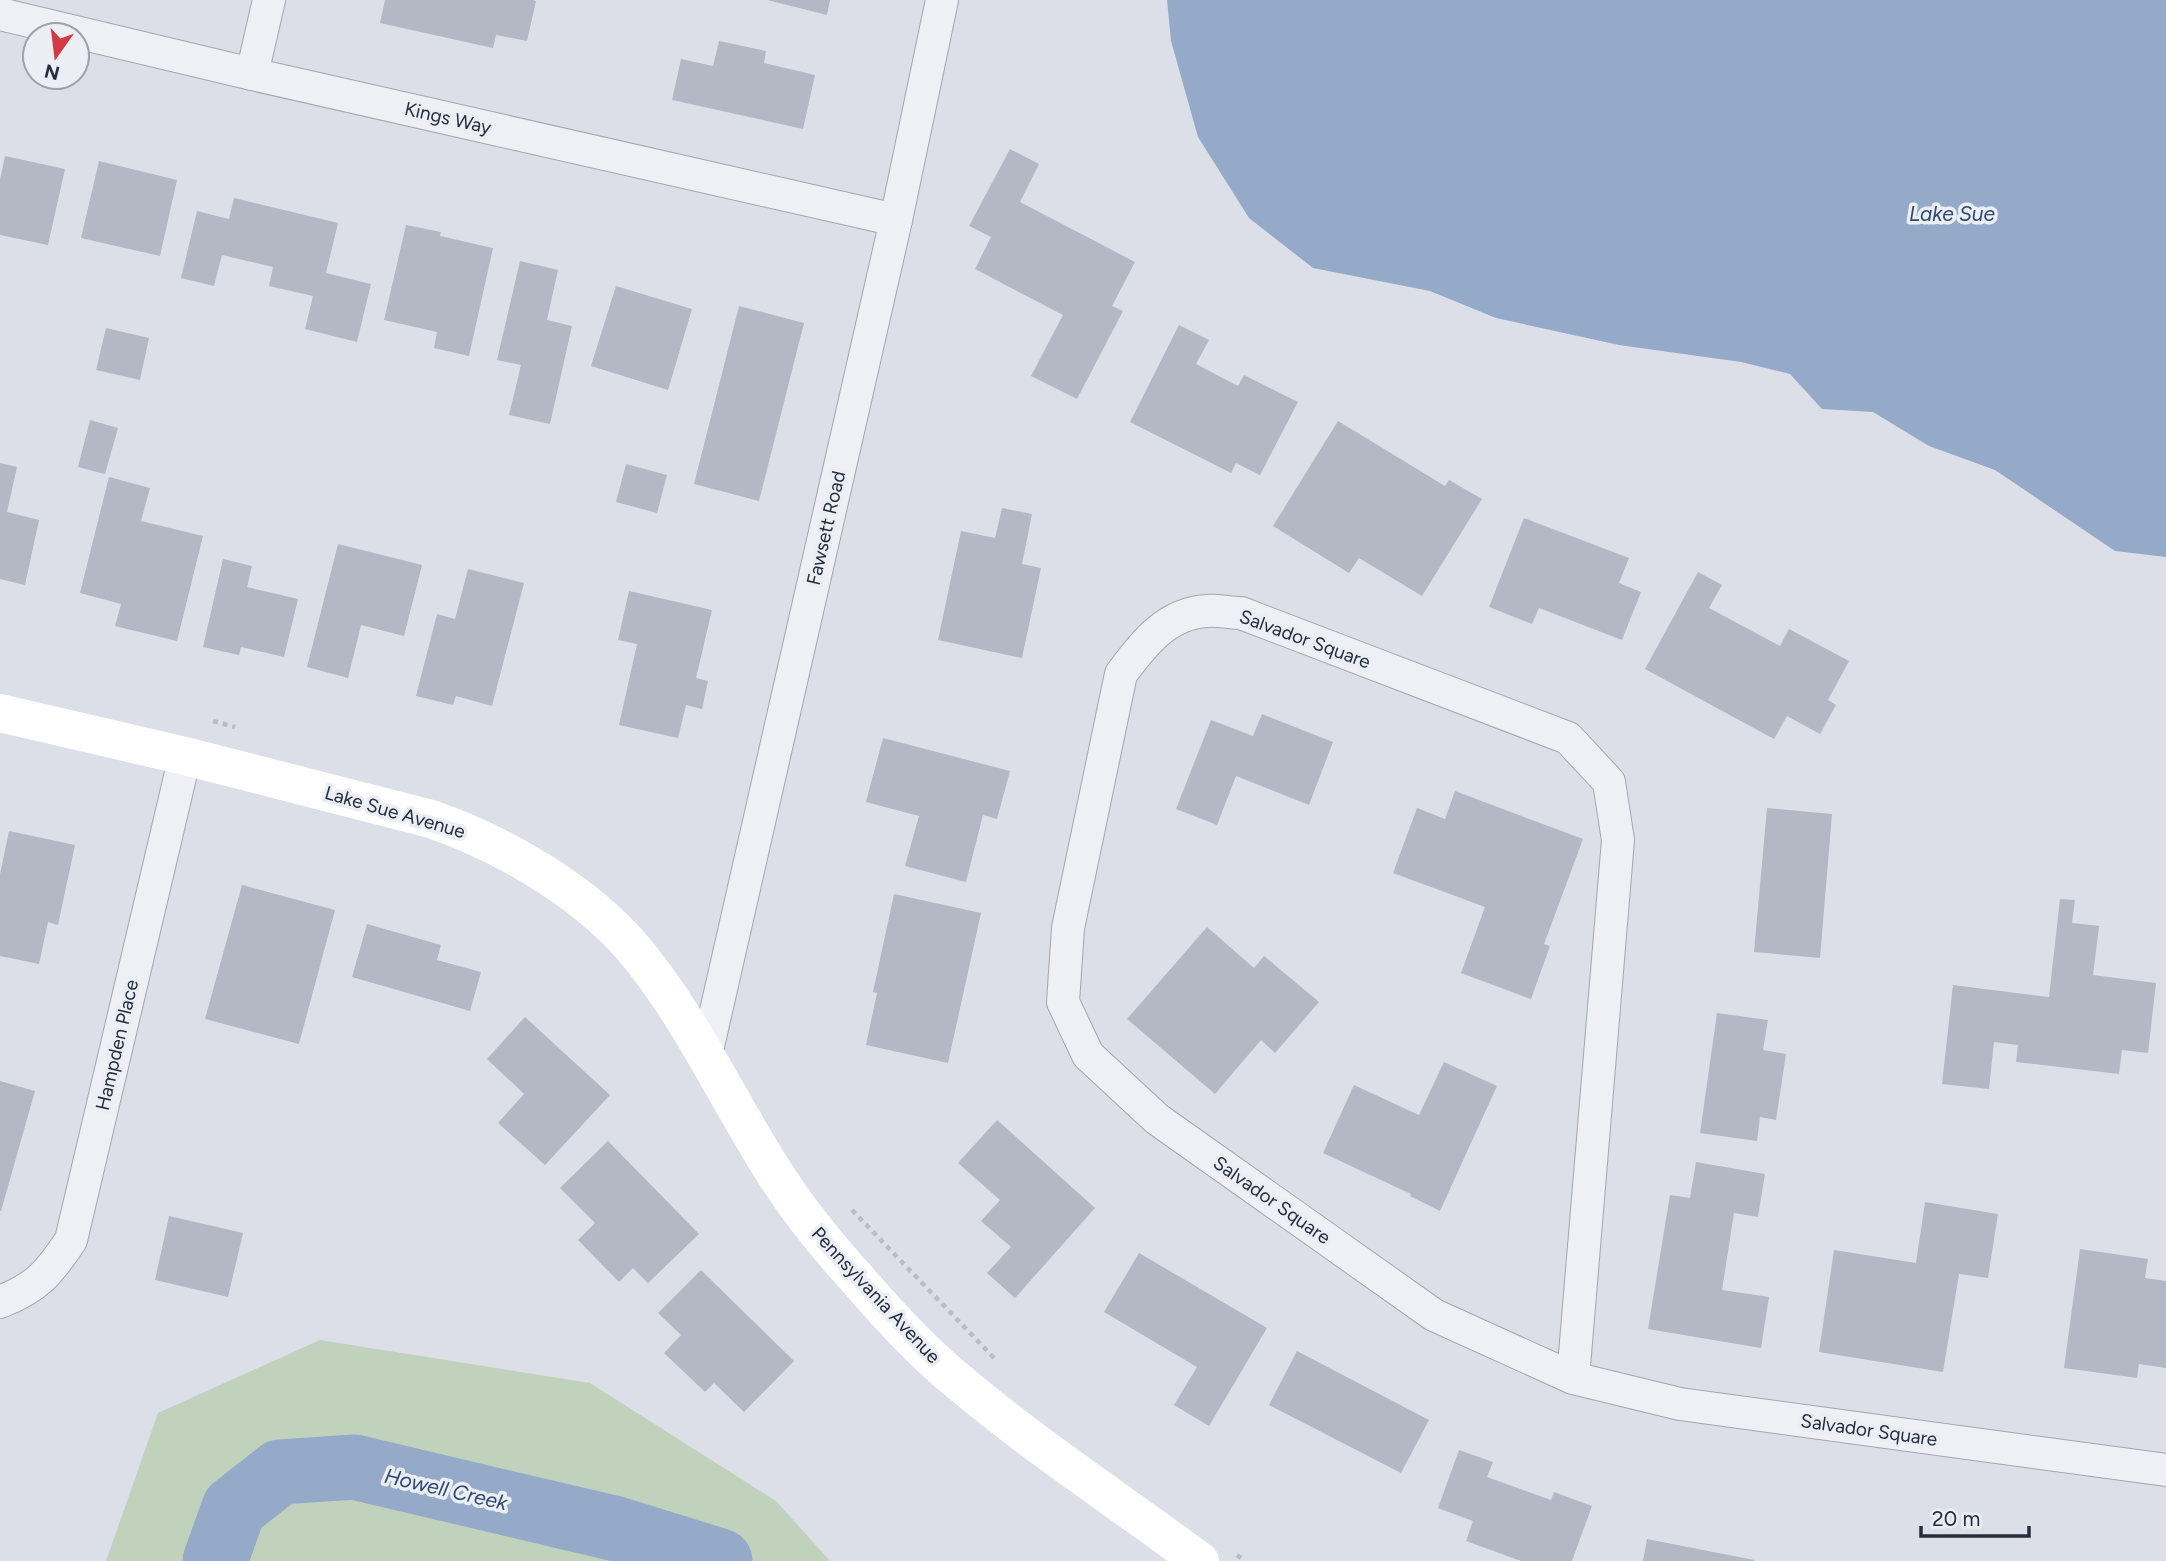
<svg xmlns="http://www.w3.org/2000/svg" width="2166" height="1561" font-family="Figtree,sans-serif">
  <rect width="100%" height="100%" fill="#dcdfe7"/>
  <polygon fill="#c0d1bc" points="320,1340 590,1383 776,1501 830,1561 106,1561 158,1413"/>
  <polygon fill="#95aac9" points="1167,0 2166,0 2166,557 2115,551 1995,470 1929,446 1873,412 1822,409 1790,374 1741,362 1619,345 1496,318 1430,291 1313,268 1249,218 1198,137 1171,41"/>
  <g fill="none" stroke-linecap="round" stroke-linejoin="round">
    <polyline stroke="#95aac9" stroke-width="65" points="215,1561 234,1508 280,1472 354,1467 617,1529 720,1561"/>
  </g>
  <g fill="#b3b8c4">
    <polygon points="385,0 533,0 536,1 527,41 496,35 493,48 380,23"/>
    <polygon points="767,0 830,0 827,15"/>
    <polygon points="719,41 766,51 764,63 815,75 803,129 672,100 681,59 713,66"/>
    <polygon points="1010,149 1039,164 1020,202 1135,262 1112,306 1123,311 1077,399 1031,376 1063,315 975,269 991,237 969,226"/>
    <polygon points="5,156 65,169 48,245 0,235 0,180"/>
    <polygon points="99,161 177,180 160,256 81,238"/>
    <polygon points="234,198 338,223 326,273 371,284 357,342 305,329 313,296 269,286 273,267 222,255 214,286 181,278 197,211 229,219"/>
    <polygon points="406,225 441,232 440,236 493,248 469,356 434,348 437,332 384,320"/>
    <polygon points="520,261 558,270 547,320 572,326 550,424 509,415 521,365 497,360"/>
    <polygon points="616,286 692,309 668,390 591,366"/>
    <polygon points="739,306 804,323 759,501 694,484"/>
    <polygon points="1179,325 1209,340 1196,364 1238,386 1244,375 1298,402 1260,475 1236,463 1231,473 1130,422"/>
    <polygon points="106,328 149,338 140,380 96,370"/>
    <polygon points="90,420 118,428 105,474 78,467"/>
    <polygon points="1338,421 1445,486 1449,480 1482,499 1422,596 1359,558 1349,573 1273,526"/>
    <polygon points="0,463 17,467 7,512 39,520 25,585 0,579"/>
    <polygon points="626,464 667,475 657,513 616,502"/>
    <polygon points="109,477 150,488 141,521 203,536 177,641 115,626 121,604 80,593"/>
    <polygon points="1002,508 1032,514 1022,564 1041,568 1022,658 938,640 961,531 995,538"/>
    <polygon points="1524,518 1629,558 1619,583 1641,592 1622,640 1539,608 1532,624 1489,607"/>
    <polygon points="338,544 422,565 404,636 361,625 348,678 307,667"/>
    <polygon points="223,559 252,566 247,587 298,599 284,657 241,647 239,655 203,647"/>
    <polygon points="468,569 524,583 492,706 456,696 453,705 416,696 437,614 455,619"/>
    <polygon points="1698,572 1722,585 1709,608 1780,646 1789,629 1849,661 1828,700 1836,705 1820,734 1787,716 1774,739 1645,669"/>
    <polygon points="629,591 712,610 696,678 708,681 702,709 686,705 678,738 619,725 637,644 618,640"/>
    <polygon points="1262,714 1333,742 1309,805 1236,776 1217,825 1176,809 1211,720 1253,736"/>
    <polygon points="883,738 1010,771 997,819 983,815 966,882 905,866 919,816 866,802"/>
    <polygon points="1455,791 1583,839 1544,944 1550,946 1531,999 1461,973 1485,907 1393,873 1417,808 1445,819"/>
    <polygon points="1767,808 1832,814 1820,958 1754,952"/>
    <polygon points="9,831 75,845 58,925 48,922 39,964 0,956 0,874"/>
    <polygon points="242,885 335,910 299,1044 205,1019"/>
    <polygon points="894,894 981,913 948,1063 866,1045 877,993 873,992"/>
    <polygon points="2060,899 2075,900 2072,923 2099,926 2093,975 2156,983 2148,1053 2122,1050 2119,1074 2016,1062 2018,1045 1994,1042 1989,1089 1942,1084 1953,985 2049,997"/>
    <polygon points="367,924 441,945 437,960 481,972 470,1011 352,977"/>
    <polygon points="1207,927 1254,968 1264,956 1319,1002 1275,1053 1261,1040 1215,1094 1127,1019"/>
    <polygon points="1717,1013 1768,1020 1763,1050 1786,1054 1776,1120 1760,1117 1757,1141 1700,1133"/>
    <polygon points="525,1017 610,1095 545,1165 498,1123 524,1094 487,1059"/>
    <polygon points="1444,1062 1497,1086 1440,1211 1410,1196 1411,1194 1323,1153 1354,1085 1419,1115"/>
    <polygon points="0,1081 35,1091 1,1211 0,1211"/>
    <polygon points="997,1120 1095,1208 1015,1298 987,1273 1011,1247 981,1221 1000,1200 958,1163"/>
    <polygon points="608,1141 699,1234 648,1283 633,1268 619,1282 578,1240 595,1223 560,1188"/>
    <polygon points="1696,1162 1765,1174 1758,1217 1734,1213 1722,1290 1769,1297 1761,1348 1648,1329 1670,1195 1690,1198"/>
    <polygon points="1925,1202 1998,1214 1988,1278 1959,1274 1943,1372 1819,1352 1834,1250 1916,1263"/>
    <polygon points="169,1216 243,1233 228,1297 155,1280"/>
    <polygon points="2080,1249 2148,1259 2145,1278 2166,1281 2166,1368 2139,1364 2137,1378 2064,1368"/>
    <polygon points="1139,1253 1267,1328 1209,1426 1174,1405 1197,1367 1104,1312"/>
    <polygon points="701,1270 794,1361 744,1412 714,1383 705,1392 664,1353 681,1335 658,1313"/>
    <polygon points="1297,1351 1429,1420 1401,1473 1269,1405"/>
    <polygon points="1459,1450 1493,1462 1487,1477 1551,1500 1554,1492 1592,1506 1572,1561 1521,1561 1466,1541 1473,1521 1438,1508"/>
    <polygon points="1647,1539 1754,1560 1754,1561 1643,1561"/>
  </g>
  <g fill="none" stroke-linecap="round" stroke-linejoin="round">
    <g stroke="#a1a6b1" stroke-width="34">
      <g id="street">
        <polyline points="0,14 252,74 896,220"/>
        <polyline points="252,74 269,0"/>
        <polyline points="706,1055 896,220 942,0"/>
        <path d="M0,1302C38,1287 49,1273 71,1240L185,756"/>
        <path d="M1573,1378L1618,840L1609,782L1568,738L1241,613C1230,613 1218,610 1207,611C1167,613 1143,644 1121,674L1068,928L1063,1002L1088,1055L1157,1119L1434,1315L1573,1378L1680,1404L2166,1470"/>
      </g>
    </g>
    <g stroke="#babdc5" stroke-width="4.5" stroke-dasharray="5 5" stroke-linecap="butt">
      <polyline points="213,721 235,727"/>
      <polyline points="852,1210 996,1360"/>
      <polyline points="1237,1555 1245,1561"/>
    </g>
    <use href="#street" stroke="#eef0f5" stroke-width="32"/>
    <path stroke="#fff" stroke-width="38" d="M0,713L185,756L431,819C503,844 581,889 632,947C689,1014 725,1095 772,1169C797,1209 827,1246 859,1281C890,1317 922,1352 959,1382C1035,1446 1120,1502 1200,1561"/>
  </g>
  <g text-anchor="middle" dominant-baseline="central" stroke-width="7" stroke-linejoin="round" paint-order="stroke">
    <g font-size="19" fill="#252c3d" stroke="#ebeef5">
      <text transform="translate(448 118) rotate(13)">Kings Way</text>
      <text transform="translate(826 528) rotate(-77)">Fawsett Road</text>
      <text transform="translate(1305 639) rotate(20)">Salvador Square</text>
      <text transform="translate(395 812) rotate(16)">Lake Sue Avenue</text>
      <text transform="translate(117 1045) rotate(-77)">Hampden Place</text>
      <text transform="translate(1272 1200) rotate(35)">Salvador Square</text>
      <text transform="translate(876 1295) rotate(47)">Pennsylvania Avenue</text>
      <text transform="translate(1869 1430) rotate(8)">Salvador Square</text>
    </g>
    <g font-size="21" font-style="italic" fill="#2e4773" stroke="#ebeef5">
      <text x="1952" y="213">Lake Sue</text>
      <text transform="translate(446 1489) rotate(13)">Howell Creek</text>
    </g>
  </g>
  <g transform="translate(56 56) rotate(194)"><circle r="33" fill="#ebeef5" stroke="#9ca0ab" stroke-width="2"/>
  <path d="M0-5L12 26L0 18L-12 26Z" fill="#d33a44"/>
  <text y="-10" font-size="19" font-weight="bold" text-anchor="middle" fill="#252c3d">N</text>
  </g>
  <path d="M1921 1526v10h108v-10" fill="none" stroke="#252c3d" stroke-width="3.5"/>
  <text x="1932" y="1526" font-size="21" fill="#252c3d" stroke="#ebeef5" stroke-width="5" paint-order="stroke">20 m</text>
</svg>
